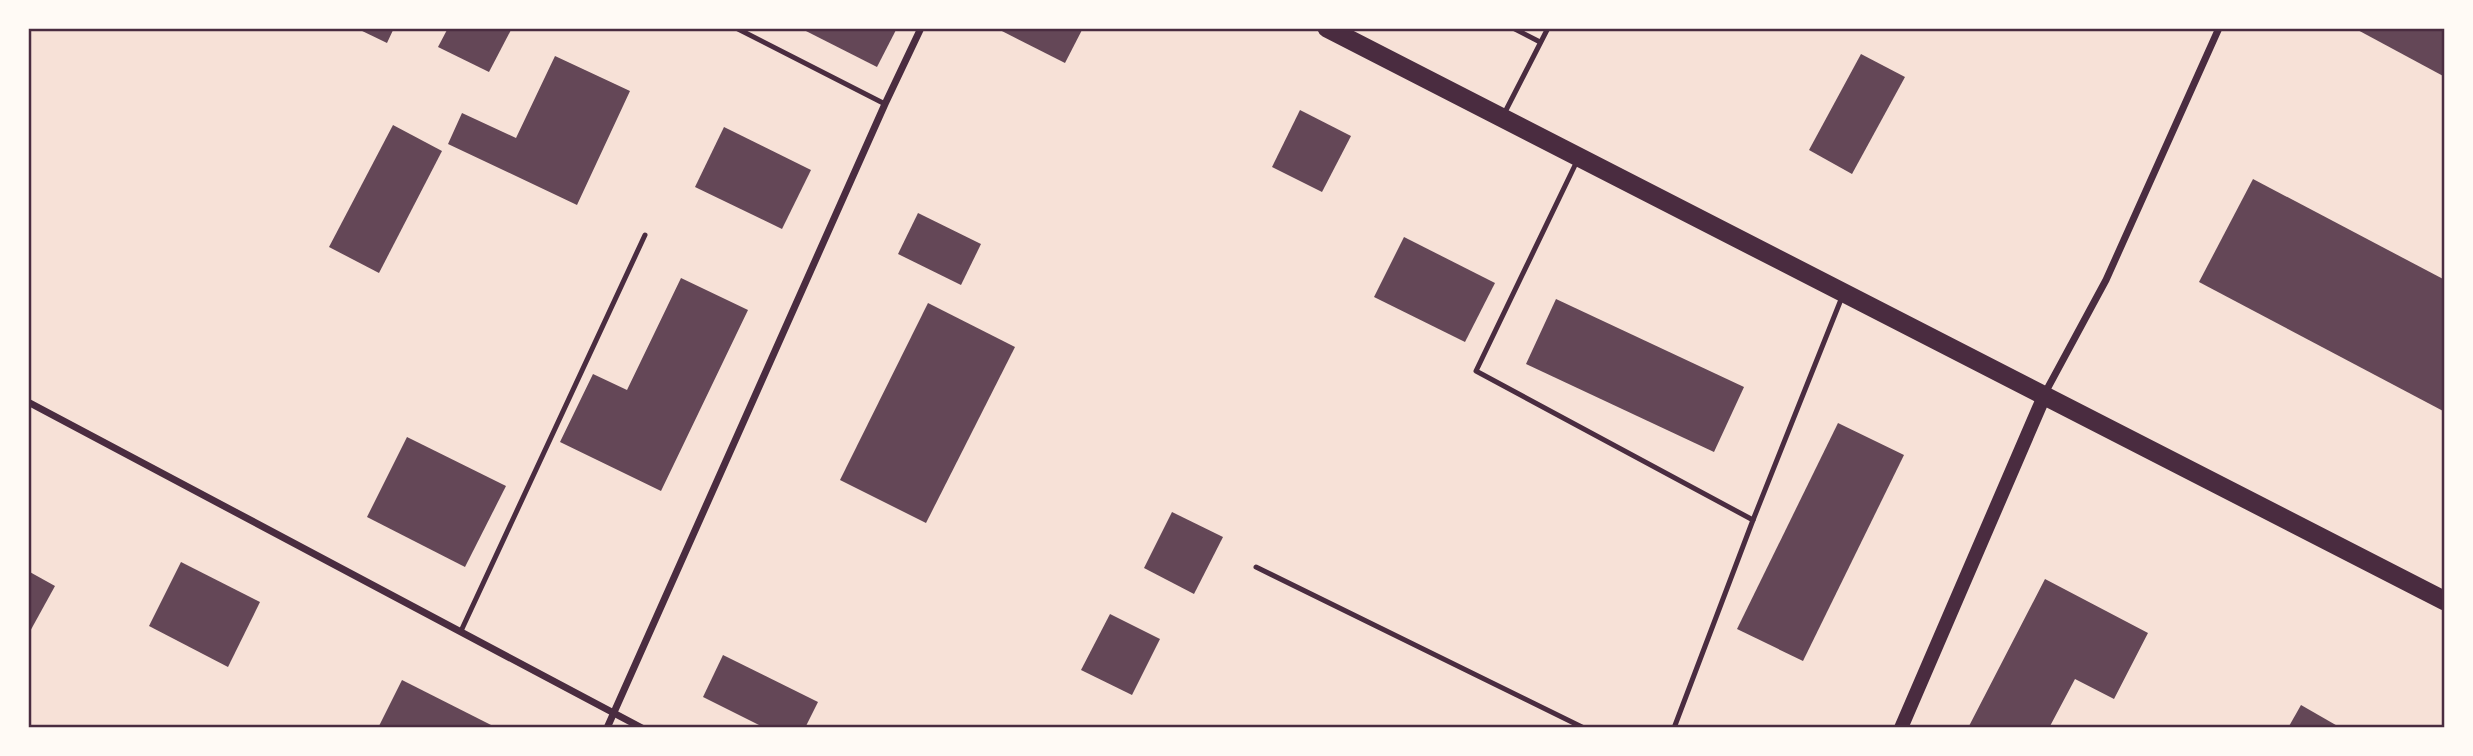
<svg xmlns="http://www.w3.org/2000/svg" width="2473" height="756" font-family="Helvetica,sans-serif">
  <rect width="100%" height="100%" fill="#f7e1d7"/>
  <g fill="#644757">
    <polygon points="356,28 394,28 387,43"/>
    <polygon points="448,28 512,28 489,72 438,47"/>
    <polygon points="800,28 897,28 877,67"/>
    <polygon points="996,28 1083,28 1065,63"/>
    <polygon points="2354,28 2445,28 2445,77"/>
    <polygon points="1861,54 1905,77 1852,174 1809,150"/>
    <polygon points="555,56 630,91 577,205 448,144 462,113 516,138"/>
    <polygon points="1300,110 1351,136 1322,192 1272,167"/>
    <polygon points="393,125 442,151 379,273 329,247"/>
    <polygon points="724,127 811,170 782,229 695,187"/>
    <polygon points="2253,179 2445,280 2445,412 2199,282"/>
    <polygon points="918,213 981,244 961,285 898,254"/>
    <polygon points="1404,237 1495,283 1465,342 1374,297"/>
    <polygon points="681,278 748,310 661,491 560,442 593,374 627,390"/>
    <polygon points="1556,299 1744,387 1714,452 1526,364"/>
    <polygon points="928,303 1015,347 926,523 840,480"/>
    <polygon points="1838,423 1904,455 1803,661 1737,629"/>
    <polygon points="407,437 506,486 465,567 367,517"/>
    <polygon points="1172,512 1223,537 1194,594 1144,568"/>
    <polygon points="181,562 260,602 228,667 149,626"/>
    <polygon points="28,571 55,586 28,635"/>
    <polygon points="2045,579 2148,633 2114,699 2075,679 2049,728 1968,728"/>
    <polygon points="1110,614 1160,639 1132,695 1081,670"/>
    <polygon points="723,655 818,702 805,728 765,728 703,697"/>
    <polygon points="402,680 497,728 382,728 379,726"/>
    <polygon points="2301,705 2341,728 2288,728"/>
  </g>
  <g fill="none" stroke-linecap="round" stroke-linejoin="round">
    <g stroke="#4a2c40" stroke-width="5">
      <polyline points="736,28 885,104"/>
      <polyline points="1513,28 1540,42"/>
      <polyline points="1504,114 1548,28"/>
      <polyline points="1578,159 1476,371 1753,520"/>
      <polyline points="1256,567 1584,728"/>
      <polyline points="461,631 645,235"/>
      <polyline points="1674,728 1753,520 1842,297"/>
    </g>
    <g stroke="#4a2c40" stroke-width="7">
      <polyline points="2045,393 2106,280 2219,28"/>
      <polyline points="28,402 642,728"/>
      <polyline points="607,728 885,104 921,28"/>
    </g>
    <polyline stroke="#4a2c40" stroke-width="14" points="1901,728 2045,394"/>
    <polyline stroke="#4a2c40" stroke-width="19" points="1327,28 2445,601"/>
  </g>
  <rect width="2473" height="756" fill="none" stroke="#fffaf5" stroke-width="60"/>
  <rect x="30" y="30" width="2413" height="696" fill="none" stroke="#4a2c40" stroke-width="2.5"/>
</svg>
